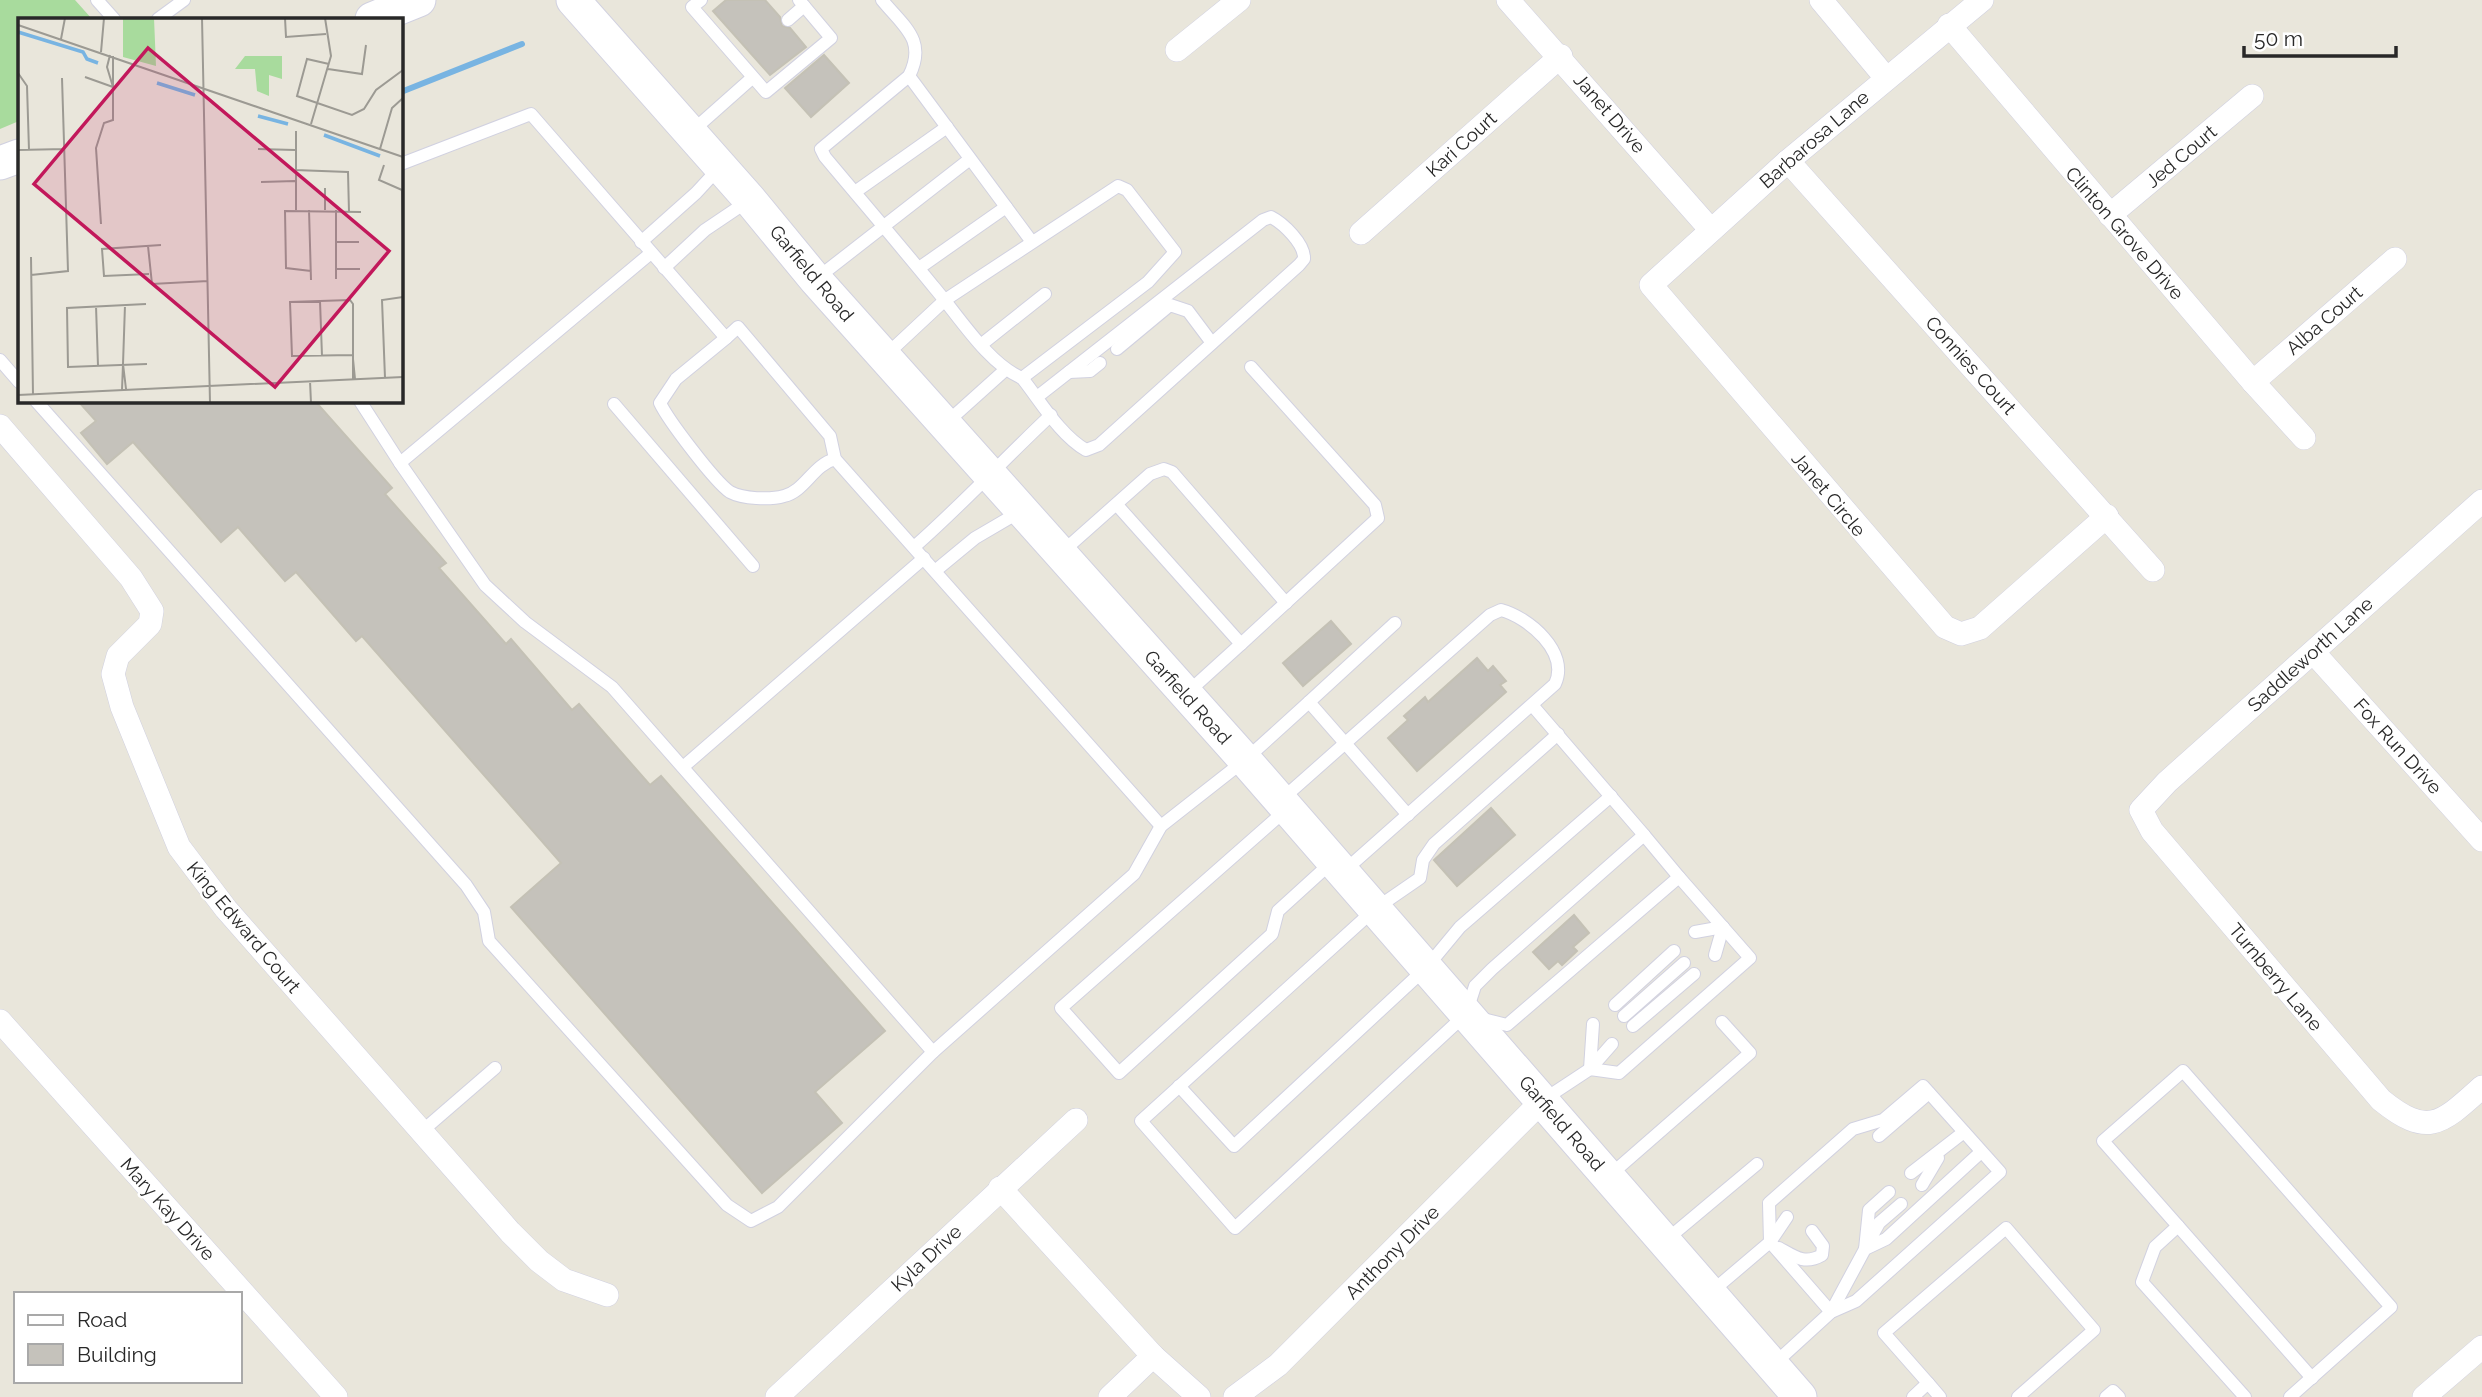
<svg xmlns="http://www.w3.org/2000/svg" width="2482" height="1397" font-family="Raleway,sans-serif">
  <rect width="100%" height="100%" fill="#e9e6db"/>
  <polygon fill="#a8db9d" points="0,0 75,0 92,19 19,19 19,121 0,129"/>
  <g fill="none" stroke-linecap="round" stroke-linejoin="round">
    <polyline stroke="#78b4e2" stroke-width="6" points="401,92 522,44"/>
  </g>
  <g fill="#c5c2bb" stroke="#c4c1b5" stroke-width="2">
    <polygon points="726,0 765,0 780,17 782,26 790,28 806,47 770,75 713,11"/>
    <polygon points="824,55 849,83 811,117 785,88"/>
    <polygon points="78,401 315,401 392,488 385,494 446,563 439,568 506,644 511,639 572,710 579,704 650,785 661,776 885,1031 815,1092 842,1123 762,1193 511,907 561,863 362,636 356,641 296,572 285,581 238,527 221,542 133,442 107,464 81,433 96,421"/>
    <polygon points="1331,621 1351,644 1303,686 1283,663"/>
    <polygon points="1477,658 1488,671 1493,666 1506,681 1500,685 1506,692 1417,771 1388,738 1408,720 1404,716 1425,697 1428,702"/>
    <polygon points="1491,808 1515,835 1457,886 1434,860"/>
    <polygon points="1574,915 1589,933 1573,947 1577,951 1562,965 1558,961 1549,969 1533,952"/>
  </g>
  <g fill="none" stroke-linecap="round" stroke-linejoin="round">
    <g stroke="#d1d1e0" stroke-width="14">
      <g id="lane">
        <polyline points="97,0 114,19"/>
        <polyline points="701,0 692,7 766,92 831,38 799,0"/>
        <path d="M882,0C904,27 927,40 909,76L821,149L825,157C861,200 898,243 933,286C958,315 988,364 1022,378L1148,282L1175,252L1127,190L1118,186L945,300L885,356"/>
        <polyline points="158,19 184,0"/>
        <polyline points="788,20 804,6"/>
        <polyline points="909,76 1032,242"/>
        <polyline points="690,133 752,78"/>
        <polyline points="401,164 531,114 726,338 738,327 830,436 835,459 1161,826"/>
        <polyline points="855,192 947,127"/>
        <polyline points="641,242 696,193 720,167"/>
        <polyline points="664,268 705,230 748,201"/>
        <polyline points="919,268 1006,207"/>
        <polyline points="816,279 970,159"/>
        <path d="M726,338L676,379L660,403C668,420 715,482 730,492C743,499 770,500 784,496C805,491 813,465 835,459"/>
        <polyline points="982,344 1045,294"/>
        <polyline points="1117,349 1170,305 1188,311 1212,343"/>
        <polyline points="0,360 19,382"/>
        <polyline points="1069,372 1090,371 1100,363"/>
        <path d="M1022,378C1041,402 1060,435 1086,450L1099,445L1299,265L1304,259C1305,244 1283,223 1271,217L1263,220L1037,397"/>
        <polyline points="36,401 466,885 484,912 489,941 727,1205 751,1221 778,1207 933,1052 1134,874 1161,826 1245,760 1309,702"/>
        <polyline points="360,401 400,463 485,585 525,622 612,687 933,1052"/>
        <polyline points="614,404 753,566"/>
        <polyline points="945,424 1004,371"/>
        <polyline points="400,463 651,253"/>
        <polyline points="1117,505 1241,644 1187,693"/>
        <path d="M914,547C962,505 1004,459 1051,415"/>
        <polyline points="1061,553 1150,474 1164,469 1172,472 1286,603"/>
        <polyline points="935,571 975,538 1021,511"/>
        <polyline points="1395,623 1309,702 1408,815"/>
        <polyline points="1241,644 1378,518 1375,505 1251,367"/>
        <polyline points="1532,705 1644,835"/>
        <polyline points="683,767 924,558"/>
        <path d="M1281,800L1490,615L1501,610C1528,617 1570,652 1555,684L1343,872"/>
        <polyline points="1287,809 1061,1008 1119,1073 1272,934 1278,911 1333,861"/>
        <polyline points="1695,932 1723,927"/>
        <polyline points="1715,955 1723,927"/>
        <polyline points="1615,1005 1674,951"/>
        <polyline points="1624,1016 1684,963"/>
        <polyline points="1479,1018 1507,1025 1679,877 1644,835 1492,969 1475,986 1466,1014 1235,1228 1141,1121 1375,909 1420,878 1423,860 1434,844 1558,734"/>
        <polyline points="1633,1026 1694,974"/>
        <polyline points="1590,1069 1593,1024"/>
        <polyline points="1590,1069 1612,1044"/>
        <polyline points="1179,1086 1234,1146 1426,968 1460,927 1611,796"/>
        <polyline points="1543,1100 1590,1069 1619,1073 1750,958 1679,877"/>
        <polyline points="421,1132 495,1068"/>
        <polyline points="1879,1136 1929,1093"/>
        <polyline points="1911,1173 1964,1132"/>
        <polyline points="1609,1176 1750,1053 1722,1022"/>
        <polyline points="1922,1185 1938,1158"/>
        <polyline points="2178,1226 2312,1378"/>
        <polyline points="1665,1241 1757,1164"/>
        <polyline points="1770,1242 1831,1312 1865,1249 1886,1239 1981,1152"/>
        <polyline points="1770,1242 1787,1217"/>
        <polyline points="1868,1243 1879,1223 1901,1204"/>
        <path d="M1779,1248C1795,1257 1805,1265 1822,1255L1823,1246L1812,1231"/>
        <polyline points="1865,1249 1869,1210 1889,1192"/>
        <polyline points="1710,1293 1770,1242 1769,1203 1853,1129 1883,1120 1923,1086 2000,1172 1856,1301 1831,1312 1773,1365"/>
        <polyline points="1928,1383 1884,1333 2006,1228 2094,1330 2018,1397"/>
        <polyline points="1913,1397 1928,1383 1940,1397"/>
        <polyline points="2106,1397 2113,1391 2119,1397"/>
        <polyline points="2245,1397 2142,1282 2155,1247 2178,1226 2103,1141 2183,1071 2391,1307 2290,1397"/>
      </g>
    </g>
    <g stroke="#d1d1e0" stroke-width="24">
      <g id="street">
        <polyline points="1508,0 1710,229"/>
        <polyline points="1821,0 1886,78"/>
        <polyline points="1982,0 1788,161 1651,285 1945,627 1961,634 1980,628 2107,516"/>
        <polyline points="1949,25 2253,382 2304,438"/>
        <polyline points="1177,50 1239,0"/>
        <polyline points="1788,161 2153,570"/>
        <polyline points="2110,215 2252,96"/>
        <polyline points="1361,233 1561,56"/>
        <polyline points="2253,382 2395,259"/>
        <polyline points="0,426 131,578 152,611 150,624 118,656 113,674 122,707 179,847 226,909 510,1232 539,1261 564,1280 607,1295"/>
        <path d="M2482,501L2167,782L2141,810L2152,831L2381,1100C2428,1138 2441,1124 2482,1087"/>
        <polyline points="2314,653 2482,840"/>
        <polyline points="0,1021 336,1397"/>
        <polyline points="1000,1188 1153,1356 1199,1397"/>
        <polyline points="777,1397 1076,1120"/>
        <polyline points="1110,1397 1153,1356"/>
        <polyline points="1235,1397 1278,1365 1543,1100"/>
        <polyline points="2424,1397 2482,1347"/>
      </g>
    </g>
    <g stroke="#d1d1e0" stroke-width="35">
      <g id="secondary">
        <polyline points="573,0 750,200 815,279 1245,760 1800,1397"/>
        <polyline points="372,19 419,0"/>
        <polyline points="0,163 19,156"/>
      </g>
    </g>
    <use href="#lane" stroke="#fff" stroke-width="12"/>
    <use href="#street" stroke="#fff" stroke-width="23"/>
    <use href="#secondary" stroke="#fff" stroke-width="33"/>
  </g>
  <g text-anchor="middle" dominant-baseline="central" stroke-width="5" stroke-linejoin="round" paint-order="stroke">
    <g font-size="19" fill="#282828" stroke="#fff">
      <text transform="translate(1610 113) rotate(49)">Janet Drive</text>
      <text transform="translate(1814 139) rotate(-41)">Barbarosa Lane</text>
      <text transform="translate(1461 144) rotate(-42)">Kari Court</text>
      <text transform="translate(2181 156) rotate(-40)">Jed Court</text>
      <text transform="translate(2125 233) rotate(49)">Clinton Grove Drive</text>
      <text transform="translate(812 273) rotate(50)">Garfield Road</text>
      <text transform="translate(2324 320) rotate(-41)">Alba Court</text>
      <text transform="translate(1971 365) rotate(48)">Connies Court</text>
      <text transform="translate(1829 494) rotate(50)">Janet Circle</text>
      <text transform="translate(2310 654) rotate(-42)">Saddleworth Lane</text>
      <text transform="translate(1188 697) rotate(48)">Garfield Road</text>
      <text transform="translate(2398 746) rotate(48)">Fox Run Drive</text>
      <text transform="translate(244 927) rotate(50)">King Edward Court</text>
      <text transform="translate(2276 977) rotate(50)">Turnberry Lane</text>
      <text transform="translate(1562 1123) rotate(49)">Garfield Road</text>
      <text transform="translate(168 1209) rotate(48)">Mary Kay Drive</text>
      <text transform="translate(1392 1252) rotate(-45)">Anthony Drive</text>
      <text transform="translate(926 1258) rotate(-43)">Kyla Drive</text>
    </g>
  </g>
  <g transform="translate(18 18)">
    <rect width="385" height="385" fill="#e9e6db"/>
    <path d="M105,0H136L138,48L105,39ZM227,38H264V61L251,57V78L239,73L237,51H217Z" fill="#a8db9d"/>
    <path fill="none" stroke="#78b4e2" stroke-width="3.5" d="M0,14L65,34L69,41L80,45M139,65L177,77M240,98L270,106M306,117L362,138"/>
    <path fill="none" stroke="#9c9a93" stroke-width="2" d="M184,0L192,385M267,0L268,19L308,16M0,7L385,139M43,21L47,0M83,34L86,0M92,37L89,49L95,69V38M311,46L289,41L279,78L334,97L346,91L358,72L385,52M310,51L344,56L348,27M0,55L9,68L11,132M67,59L95,69V102L86,105L78,130L83,206M293,106L313,38L307,0M240,131L277,132M362,131L374,90L385,80M0,132L47,131M366,147L361,162L384,172L385,217M277,152L330,154L331,194M243,164L277,163M307,170V192M278,192V113M291,192L293,262M318,192V261M318,224H341M130,228L134,266L190,263M13,239L15,377M318,251H342M293,253L268,250L267,193L343,194M131,256L86,258L84,231L143,227M13,257L50,253L44,60M302,283L304,338M128,286L49,290L50,349L129,346M78,288L80,348M335,341V286L332,282L272,284L274,338L335,337M105,346L107,287M367,360L364,282L385,279M335,361V341L337,361M292,363L293,385M104,372L105,346L108,371M0,377L385,359"/>
    <path fill="#c2185b" fill-opacity="0.15" stroke="#c2185b" stroke-width="3.5" d="M130,30L371,233L257,369L16,166Z"/>
    <rect width="385" height="385" fill="none" stroke="#282828" stroke-width="3.5"/>
  </g>
  <rect x="14" y="1292" width="228" height="91" fill="#ffffff" stroke="#a9a9a9" stroke-width="2"/>
  <rect x="28" y="1315" width="35" height="10" fill="#ffffff" stroke="#a9a9a9" stroke-width="2"/>
  <text x="77" y="1327" font-size="21" fill="#282828">Road</text>
  <rect x="28" y="1344" width="35" height="21" fill="#c5c2bb" stroke="#a9a9a9" stroke-width="2"/>
  <text x="77" y="1362" font-size="21" fill="#282828">Building</text>
  <path d="M2244 46v10h152v-10" fill="none" stroke="#282828" stroke-width="3.5"/>
  <text x="2254" y="46" font-size="21" fill="#282828" stroke="#ffffff" stroke-width="5" paint-order="stroke">50 m</text>
</svg>
